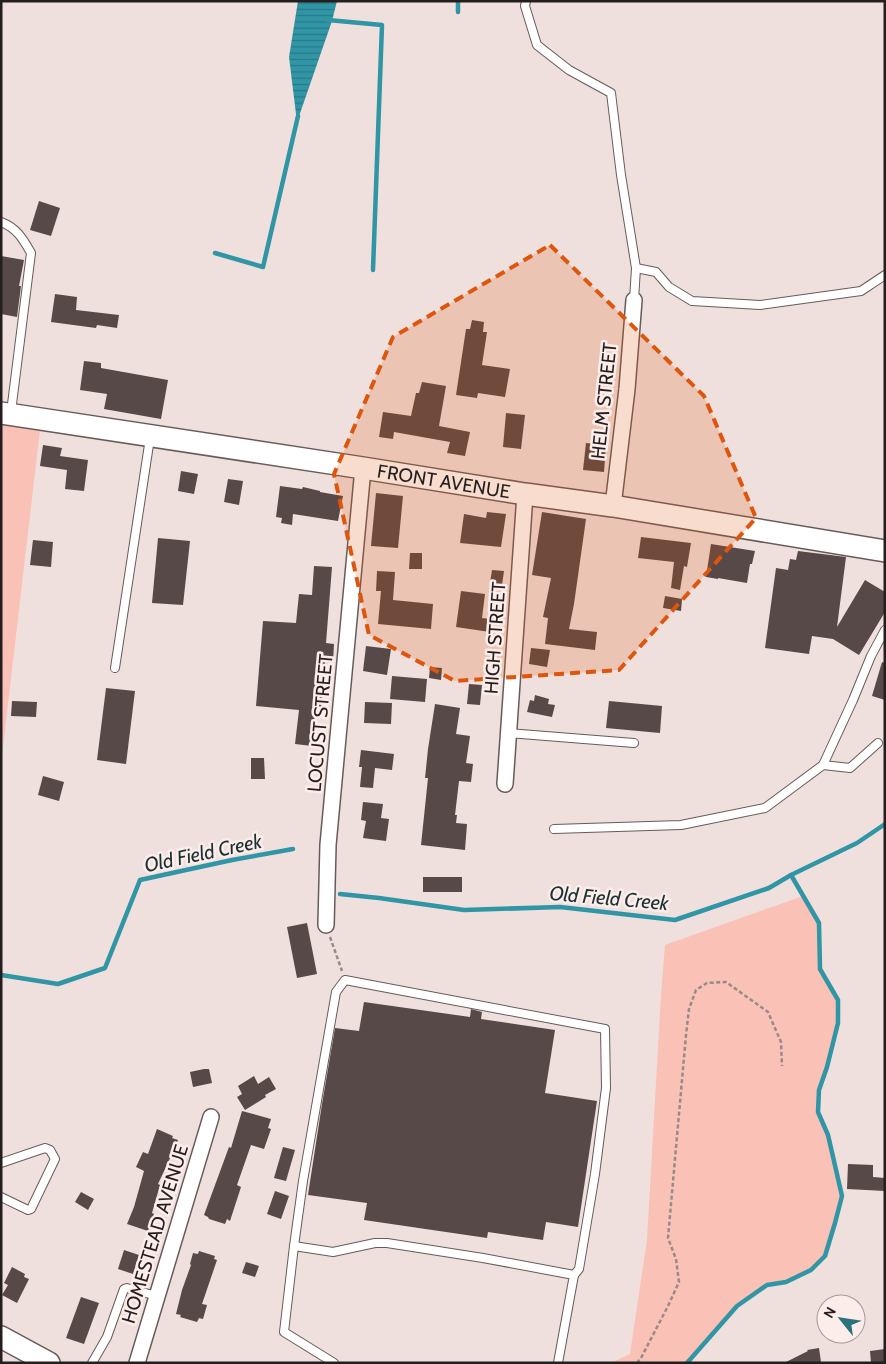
<svg xmlns="http://www.w3.org/2000/svg" width="886" height="1364" font-family="Cabin,sans-serif">
  <defs>
    <pattern id="water-rules" width="6" height="5" patternUnits="userSpaceOnUse" patternTransform="scale(1.25)"><rect width="6" height="5" fill="#3095a5"/><path d="M0 2.5h6" fill="none" stroke="#297986"/></pattern>
  </defs>
  <rect width="100%" height="100%" fill="#efe0dd"/>
  <g fill="#fac1b7">
    <polygon points="1,424 40,430 1,764"/>
    <polygon points="803,896 819,923 820,969 838,1000 838,1023 827,1067 819,1090 818,1112 828,1135 842,1196 835,1223 825,1256 811,1270 786,1282 767,1285 737,1306 687,1363 611,1363 630,1354 647,1240 661,995 665,945"/>
  </g>
  <polygon fill="url(#water-rules)" points="298,1 337,1 332,21 297,122 289,57"/>
  <g fill="none" stroke-linecap="round" stroke-linejoin="round">
    <g stroke="#3095a5" stroke-width="4.5">
      <polyline points="458,12 458,1"/>
      <polyline points="328,20 382,25 373,270"/>
      <polyline points="215,253 263,267 298,116"/>
      <polyline points="340,894 379,898 464,910 560,907 675,920 769,888 791,875 857,843 885,824"/>
      <polyline points="1,975 58,984 105,968 140,880 232,860 293,849"/>
      <polyline points="687,1363 737,1306 767,1285 786,1282 811,1270 825,1256 835,1223 842,1196 828,1135 818,1112 819,1090 827,1067 838,1023 838,1000 820,969 819,923 791,875"/>
    </g>
  </g>
  <g fill="#564947">
    <polygon points="39,201 60,208 51,236 30,230"/>
    <polygon points="1,256 24,260 19,286 21,286 17,317 1,314"/>
    <polygon points="55,294 77,297 76,310 119,315 117,328 97,325 96,328 51,322"/>
    <polygon points="472,320 484,322 483,332 487,332 482,365 510,369 505,397 478,393 477,398 456,395 466,329 470,329"/>
    <polygon points="84,361 101,363 101,368 168,380 161,419 104,409 107,394 80,390"/>
    <polygon points="422,382 446,386 439,426 470,432 465,456 447,453 450,442 394,432 393,439 379,437 383,412 411,416 416,393 419,393"/>
    <polygon points="506,413 525,415 521,449 503,447"/>
    <polygon points="586,443 606,445 604,472 583,470"/>
    <polygon points="43,445 62,448 60,456 88,460 84,491 65,489 67,470 40,466"/>
    <polygon points="181,471 198,474 194,494 178,491"/>
    <polygon points="228,479 243,481 239,505 224,502"/>
    <polygon points="280,486 302,489 303,487 320,491 320,492 343,496 338,521 293,514 292,525 281,523 282,518 276,517"/>
    <polygon points="376,493 403,496 398,548 371,546"/>
    <polygon points="487,512 506,514 501,547 460,543 464,514 486,518"/>
    <polygon points="542,512 586,519 574,604 569,629 597,632 595,650 545,644 548,618 543,617 551,578 532,575"/>
    <polygon points="641,537 691,543 687,567 684,566 680,590 671,588 674,562 638,558"/>
    <polygon points="158,538 190,541 183,605 152,603"/>
    <polygon points="33,540 53,542 51,567 30,565"/>
    <polygon points="711,544 755,551 752,564 750,564 747,583 718,578 718,579 706,577"/>
    <polygon points="798,551 846,557 837,627 865,580 885,592 885,612 859,655 833,639 812,636 809,654 765,648 776,568 788,570 790,559 796,560"/>
    <polygon points="410,553 422,553 422,569 409,569"/>
    <polygon points="314,566 332,567 326,643 334,644 333,663 325,662 321,711 315,711 312,746 295,744 299,710 256,706 263,621 296,623 299,594 312,595"/>
    <polygon points="492,570 504,571 502,585 490,583"/>
    <polygon points="377,571 395,572 393,600 433,604 431,629 378,624 381,591 376,591"/>
    <polygon points="461,591 485,594 482,618 491,619 490,632 456,627"/>
    <polygon points="665,596 682,599 681,611 663,608"/>
    <polygon points="366,646 391,649 387,675 363,671"/>
    <polygon points="531,648 550,650 547,667 529,664"/>
    <polygon points="882,662 885,663 885,700 872,696"/>
    <polygon points="430,667 442,668 441,680 429,678"/>
    <polygon points="392,676 427,679 425,702 390,699"/>
    <polygon points="469,684 482,685 480,705 467,704"/>
    <polygon points="106,688 135,691 126,764 97,760"/>
    <polygon points="535,695 549,699 548,704 555,705 552,717 527,712 530,700 534,701"/>
    <polygon points="12,701 37,702 36,717 11,716"/>
    <polygon points="609,701 662,706 660,733 606,728"/>
    <polygon points="365,702 392,703 391,724 364,723"/>
    <polygon points="435,704 460,708 456,734 470,736 466,763 473,764 471,782 459,781 455,815 457,815 456,823 467,824 465,850 421,845 428,778 425,778 428,749"/>
    <polygon points="361,750 394,754 392,770 375,768 373,788 360,787 362,767 359,767"/>
    <polygon points="251,758 264,758 265,779 251,779"/>
    <polygon points="43,776 64,782 59,801 38,795"/>
    <polygon points="363,802 383,804 381,818 389,819 386,841 363,838 366,821 361,820"/>
    <rect x="423" y="877" width="39" height="15"/>
    <polygon points="307,923 317,974 297,978 287,927"/>
    <polygon points="364,1002 470,1017 471,1009 482,1012 481,1019 555,1030 545,1093 597,1101 578,1227 546,1222 543,1240 488,1232 487,1238 364,1220 367,1203 308,1195 322,1104 335,1028 359,1031"/>
    <polygon points="204,1069 209,1069 212,1083 193,1087 190,1072"/>
    <polygon points="254,1076 258,1084 269,1077 276,1089 265,1095 266,1097 245,1110 237,1097 242,1094 238,1086"/>
    <polygon points="242,1111 271,1119 268,1128 271,1129 264,1149 251,1145 237,1185 241,1187 230,1221 227,1219 225,1224 209,1219 208,1217 204,1215 229,1147 231,1148"/>
    <polygon points="157,1129 173,1136 172,1138 178,1140 173,1154 172,1154 158,1184 160,1185 152,1213 154,1214 148,1231 127,1224 134,1207 144,1171 136,1167 143,1152 148,1154"/>
    <polygon points="283,1147 295,1150 286,1181 274,1178"/>
    <polygon points="848,1164 873,1165 873,1177 885,1178 885,1191 847,1189"/>
    <polygon points="275,1191 289,1196 281,1219 267,1214"/>
    <polygon points="81,1192 94,1199 88,1210 75,1202"/>
    <polygon points="124,1250 139,1255 133,1274 118,1269"/>
    <polygon points="199,1251 215,1256 214,1259 217,1260 202,1304 207,1305 203,1319 199,1318 197,1322 180,1317 181,1315 176,1314 182,1290 191,1265 190,1264 193,1253 198,1254"/>
    <polygon points="246,1262 259,1266 255,1277 242,1273"/>
    <polygon points="12,1267 25,1274 24,1277 29,1279 17,1303 2,1295 8,1285 4,1283"/>
    <polygon points="81,1297 99,1303 84,1344 66,1338"/>
    <polygon points="819,1348 821,1362 784,1363 808,1351 807,1350"/>
    <polygon points="885,1349 885,1363 871,1363 870,1351"/>
  </g>
  <g fill="none" stroke-linecap="round" stroke-linejoin="round">
    <g stroke="#675b58" stroke-width="10">
      <g id="lane">
        <polyline points="526,1 525,6 537,45 569,70 611,93 621,175 636,268 634,300"/>
        <path d="M1,222C17,228 23,239 31,253L11,412"/>
        <polyline points="636,268 656,272 669,287 692,301 760,305 861,291 885,275"/>
        <polyline points="115,668 150,438"/>
        <polyline points="508,733 634,743"/>
        <polyline points="823,765 850,768 878,743"/>
        <polyline points="554,829 681,825 765,808 823,765 853,700 871,656 885,630"/>
        <polyline points="1,1163 45,1148 50,1150 55,1159 31,1209 28,1210 1,1197"/>
        <polyline points="294,1246 303,1181 336,992 345,980 605,1029 606,1088 595,1174 579,1269 574,1275"/>
        <polyline points="92,1363 107,1337 124,1289 127,1288 157,1296"/>
        <polyline points="334,1363 284,1332 294,1246 333,1252 375,1243 387,1243 483,1258 574,1275 558,1363"/>
      </g>
    </g>
    <g stroke="#675b58" stroke-width="18">
      <g id="street">
        <polyline points="613,506 627,389 634,300"/>
        <polyline points="505,784 525,494"/>
        <polyline points="326,925 328,845 363,468"/>
        <polyline points="137,1363 211,1117"/>
      </g>
    </g>
    <g stroke="#675b58" stroke-width="24">
      <g id="secondary">
        <path id="s1" d="M1,413L363,468L525,494L613,506L885,551"/>
        <polyline points="1,1337 49,1363"/>
      </g>
    </g>
    <g stroke="#968b89" stroke-width="2.5" stroke-dasharray="4 2.5" stroke-linecap="butt">
      <polyline points="330,937 342,971"/>
      <polyline points="637,1363 641,1358 668,1306 679,1282 676,1259 668,1238 686,1035 689,1009 696,990 707,983 726,982 768,1012 781,1042 782,1066"/>
    </g>
    <use href="#lane" stroke="#fff" stroke-width="8"/>
    <use href="#street" stroke="#fff" stroke-width="15"/>
    <use href="#secondary" stroke="#fff" stroke-width="21"/>
  </g>
  <path fill="#de560d" fill-opacity="0.2" stroke="#de560d" stroke-width="4" stroke-dasharray="10 6" stroke-linejoin="round" d="M550,245L704,396L756,518L619,670L455,681L369,635L334,474L393,337Z"/>
  <g text-anchor="middle" dominant-baseline="central" stroke-width="5" stroke-linejoin="round" paint-order="stroke">
    <g font-size="19" fill="#241f1e" stroke="#fcedea">
      <text transform="translate(604 401) rotate(-84)">HELM STREET</text>
      <text stroke="none"><textPath href="#s1" startOffset="448">FRONT AVENUE</textPath></text>
      <text transform="translate(495 638) rotate(-86)">HIGH STREET</text>
      <text transform="translate(320 723) rotate(-85)">LOCUST STREET</text>
      <text transform="translate(155 1234) rotate(-73)">HOMESTEAD AVENUE</text>
    </g>
    <g font-size="20" font-style="italic" fill="#193034" stroke="#fcedea">
      <text transform="translate(203 853) rotate(-12)">Old Field Creek</text>
      <text transform="translate(609 898) rotate(5)">Old Field Creek</text>
    </g>
  </g>
  <rect width="886" height="1364" fill="none" stroke="#241f1e" stroke-width="5"/>
  <g transform="translate(841 1319) rotate(300)"><circle r="24" fill="#fcedea" stroke="#a69b98"/>
  <path d="M0-4L9 19L0 12L-9 19Z" fill="#2b727e"/>
  <text y="-8" font-size="14" font-weight="bold" text-anchor="middle" fill="#241f1e">N</text>
  </g>
</svg>
